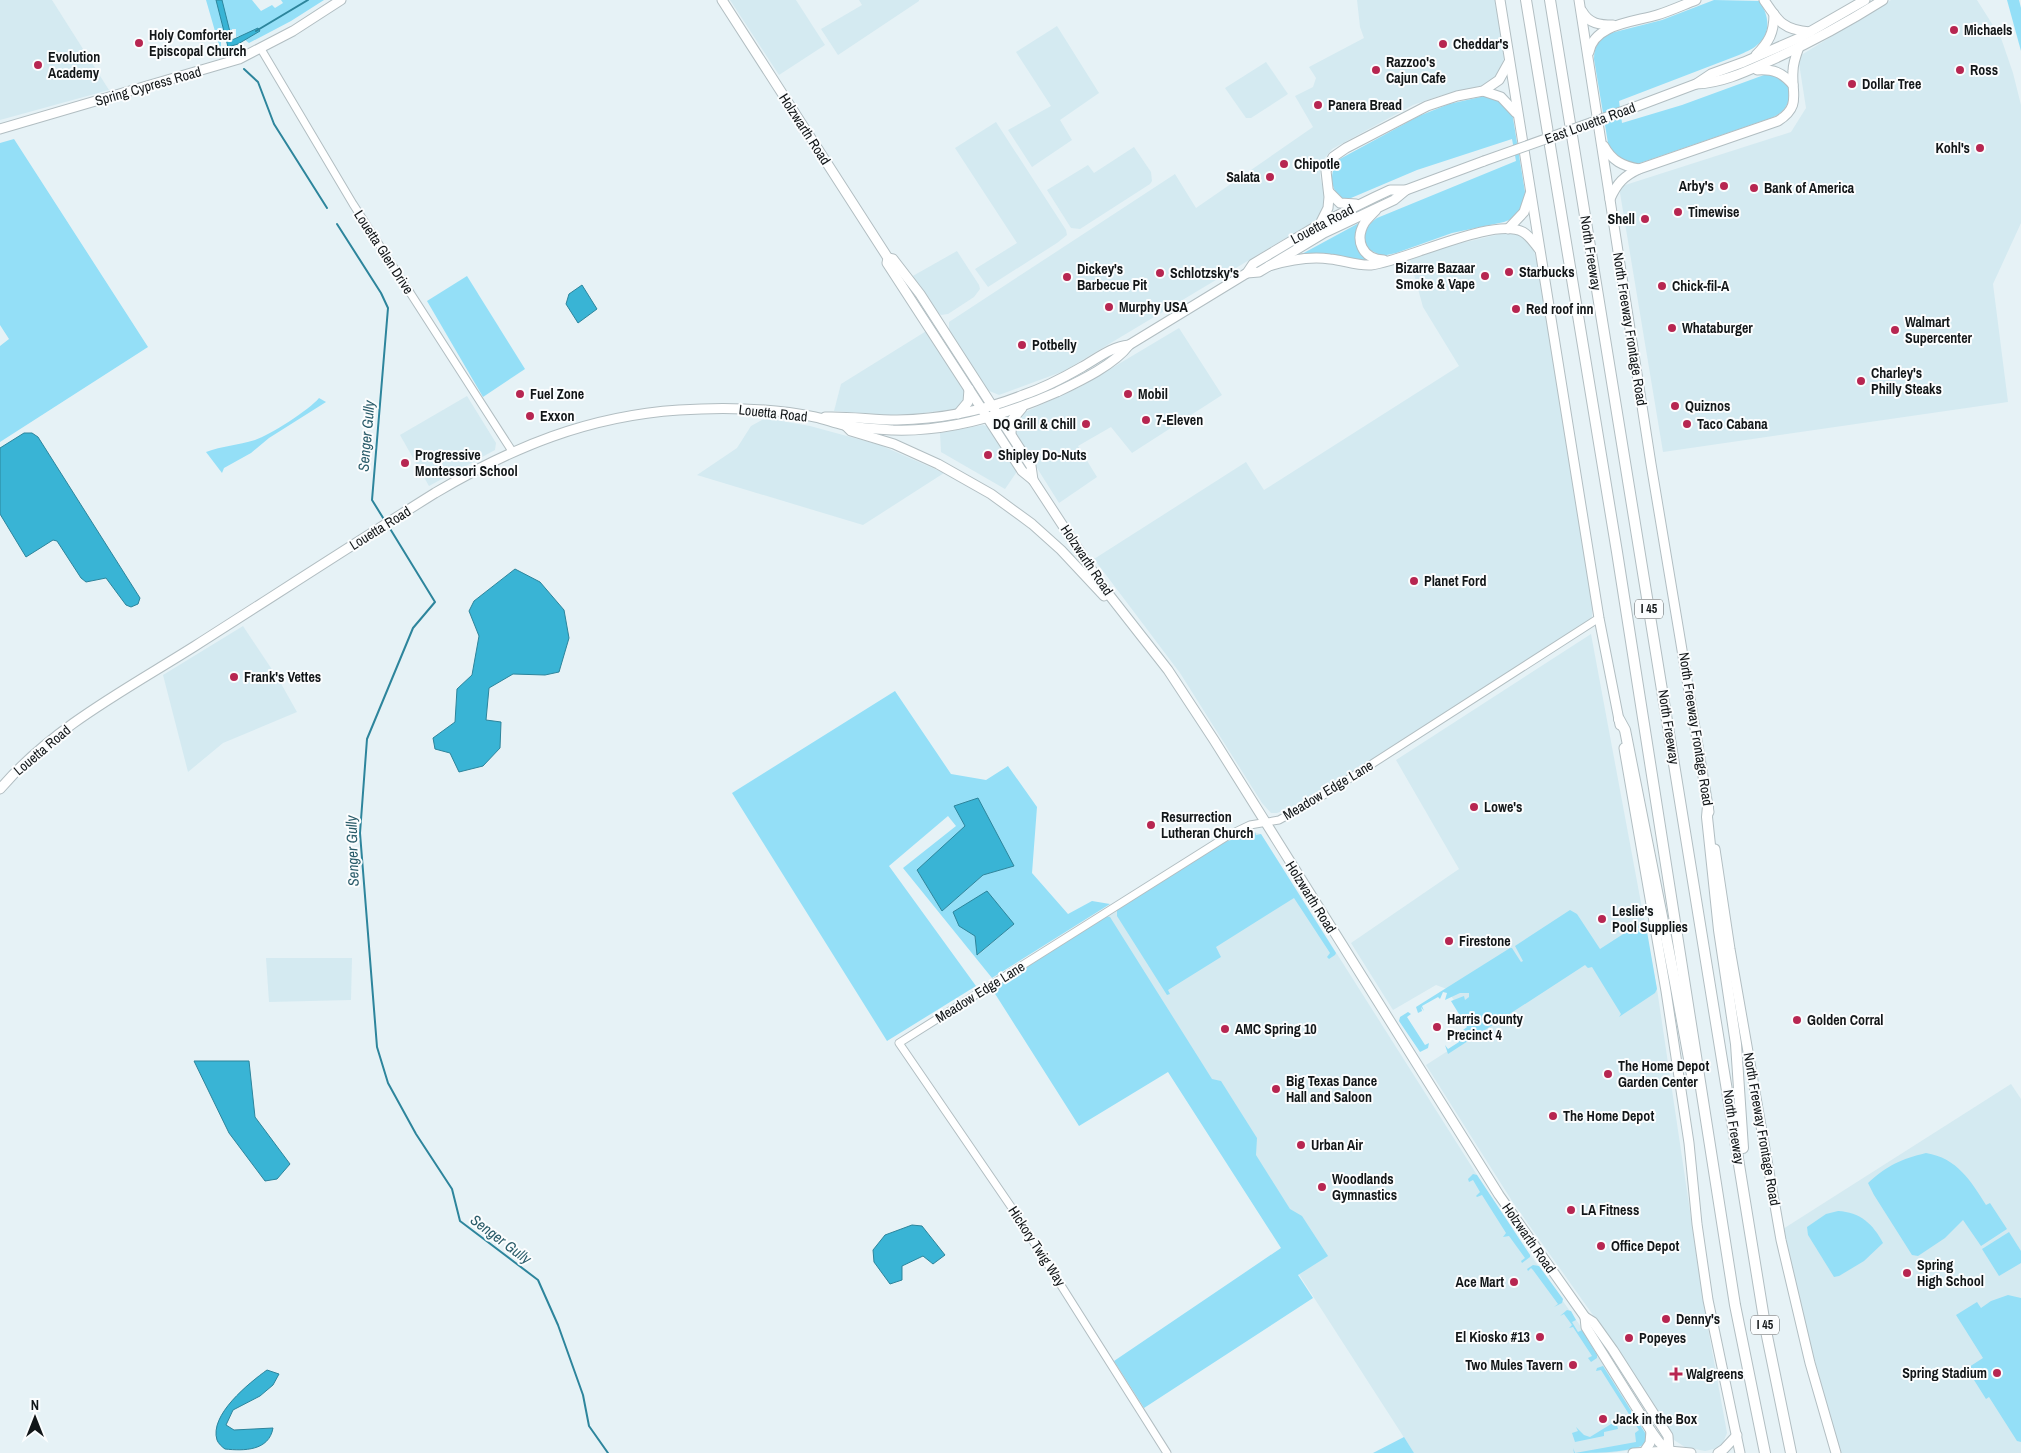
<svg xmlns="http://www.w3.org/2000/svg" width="2021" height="1453" font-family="'Archivo Narrow',sans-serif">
  <rect width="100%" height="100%" fill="#e6f2f6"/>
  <g fill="#d4eaf1">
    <polygon points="0,0 52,0 109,90 0,120"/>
    <polygon points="730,0 796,0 825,45 779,75"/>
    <polygon points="859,0 919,0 919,1 838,55 821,29 862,5"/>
    <polygon points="1357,0 1495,0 1504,57 1501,71 1490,82 1484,85 1439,96 1413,105 1332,149 1324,159 1320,170 1320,177 1326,198 1323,214 1316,220 1064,371 999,395 987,390 949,331 949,322 1175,174 1196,208 1313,127 1295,96 1313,87 1316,78 1309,67 1364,38 1360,27"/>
    <polygon points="1891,0 1977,0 2001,38 2013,73 2021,105 2021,223 1993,284 2008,402 1663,452 1619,187 1791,132 1806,108 1798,57"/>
    <polygon points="1057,26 1099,93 1060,120 1072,140 1032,167 1008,130 1051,106 1016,52"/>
    <polygon points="1266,62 1288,94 1251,118 1246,118 1225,88"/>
    <polygon points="996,122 1066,230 1067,235 1057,243 988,287 975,269 1017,243 955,148"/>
    <polygon points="1134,147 1151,172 1152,181 1150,184 1080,229 1071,228 1047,190 1088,165 1094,173"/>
    <polygon points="1505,233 1518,234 1527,240 1534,251 1537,262 1592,604 1592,617 1589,620 1310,800 1277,813 1271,813 1262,803 1180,673 1094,559 1246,462 1264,490 1459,366 1423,307 1410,260 1448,246"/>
    <polygon points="957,251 979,285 980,289 974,297 948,314 941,315 936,312 911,277"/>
    <polygon points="1179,328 1222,395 1132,453 1111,427 1078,446 1097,477 1059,503 1015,433 1017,419 1023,413 1080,387"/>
    <polygon points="928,330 967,392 962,406 956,409 915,414 888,415 834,411 841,384"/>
    <polygon points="467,396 496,443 495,450 429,486 400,435"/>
    <polygon points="770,419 810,426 880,445 944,473 863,525 697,475 737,448 751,426 762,420"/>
    <polygon points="983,425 989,427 1018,470 1005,489 941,452 940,433"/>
    <polygon points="243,626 279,680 297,712 223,743 188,772 163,675"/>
    <polygon points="1591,634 1657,989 1705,1312 1727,1433 1722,1445 1718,1448 1705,1451 1685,1447 1674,1440 1622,1356 1512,1201 1426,1065 1474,1034 1447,989 1436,985 1393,1010 1351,943 1459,869 1396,760"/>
    <polygon points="1253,832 1261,834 1479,1178 1520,1240 1579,1324 1647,1436 1641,1449 1609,1453 1414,1453 1079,933 1222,843"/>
    <polygon points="266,958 352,958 351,1000 269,1002"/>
    <polygon points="2011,1084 2021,1099 2021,1453 1840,1453 1803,1317 1783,1229"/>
  </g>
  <g fill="#94dff7" fill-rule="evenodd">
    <polygon points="206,0 252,0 261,11 272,5 275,8 283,3 281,0 324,0 291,21 249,43 245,40 242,40 239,36 236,37 236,29 232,29 231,34 221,37 221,52"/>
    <path d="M1714,0L1759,1C1769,14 1772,34 1757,45C1752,50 1745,52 1739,55L1619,101L1622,123L1682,105L1764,75C1794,73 1799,107 1771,118L1640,163C1624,165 1613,158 1608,143L1594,59C1594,46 1599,39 1611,33L1662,20Z"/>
    <polygon points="2007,0 2019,0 2021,8 2021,51"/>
    <path d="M1485,96L1497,98L1512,112L1525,192C1524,208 1519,217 1504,222L1452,233L1396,253L1382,256L1368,249C1361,236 1366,226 1377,218L1516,161L1512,139L1417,170L1351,198H1341C1329,187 1330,173 1338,160L1419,116L1449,104Z"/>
    <polygon points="14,139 148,347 0,442 0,346 9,339 0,325 0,143"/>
    <polygon points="1359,223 1356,235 1374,262 1300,255"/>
    <polygon points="467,276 525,369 483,397 427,301"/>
    <path d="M319,398L326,402L269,438L251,453L224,468L222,473L206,452C222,446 238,445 255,440C270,435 309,410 319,398Z"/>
    <path d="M895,691L951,774L986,780L1008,766L1037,807L1032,873L1068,914L1092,901L1110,904L992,978L903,868L956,826L948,816L889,866L976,986L887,1041L732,793ZM966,826L1014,866L983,875L942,911L917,870ZM1014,924L978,955L977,954L975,936Z"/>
    <polygon points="1255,832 1256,835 1261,834 1336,953 1335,955 1329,959 1327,957 1330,953 1294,898 1216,947 1221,957 1168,990 1170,994 1167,995 1117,916 1117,910 1222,843"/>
    <polygon points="1570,910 1577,914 1600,949 1645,920 1657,989 1655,993 1619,1017 1621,1014 1592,967 1588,968 1585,965 1448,1054 1445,1045 1448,1049 1459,1042 1457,1037 1460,1041 1465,1038 1462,1035 1470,1036 1470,1032 1463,1030 1467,1027 1451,1001 1464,996 1465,1000 1469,997 1469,993 1460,993 1445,1000 1447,993 1443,992 1440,999 1438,997 1422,1006 1424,1011 1421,1007 1422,1011 1418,1013 1416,1007 1510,948 1512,948 1521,962 1523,961 1515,946"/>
    <polygon points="1106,916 1110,917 1212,1079 1221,1081 1257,1138 1256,1155 1290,1209 1302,1216 1328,1256 1298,1275 1313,1298 1144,1408 1114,1361 1281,1248 1168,1072 1079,1126 992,989"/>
    <polygon points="1408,1012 1411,1014 1407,1017 1425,1045 1429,1043 1428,1048 1420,1052 1399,1021 1400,1017"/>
    <path d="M1926,1153C1957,1158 1971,1181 1986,1205L1990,1203L2007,1229L1981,1246L1963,1220L1945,1238L1918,1256L1912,1255L1874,1195L1868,1183C1888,1165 1901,1159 1926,1153Z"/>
    <polygon points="1473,1174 1477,1175 1530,1255 1530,1257 1522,1263 1521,1261 1525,1258 1509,1236 1503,1237 1506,1233 1482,1195 1477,1197 1476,1196 1480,1192 1473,1180 1469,1182 1468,1179"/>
    <path d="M1838,1211C1860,1212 1873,1224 1883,1243L1864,1261L1839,1276L1834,1277L1808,1235L1807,1227L1826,1214Z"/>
    <polygon points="2009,1232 2021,1251 2021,1263 1999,1276 1982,1249"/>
    <polygon points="1533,1265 1539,1266 1563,1299 1562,1303 1554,1307 1558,1304 1533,1270 1531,1268 1528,1271 1527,1269"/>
    <polygon points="2008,1295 2021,1298 2021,1442 2017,1441 1989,1397 1986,1399 1974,1380 1977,1378 1969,1367 1983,1358 1956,1315 1977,1302 1981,1308 1991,1301"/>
    <polygon points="1567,1310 1571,1311 1576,1320 1572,1322 1578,1332 1582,1330 1597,1355 1597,1358 1591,1362 1588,1358 1592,1356 1573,1327 1569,1328 1572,1325 1564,1314 1560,1316"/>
    <path d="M1603,1366L1647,1436V1443C1632,1453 1593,1453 1574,1453L1573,1448L1575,1453L1636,1442L1635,1433L1639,1430L1601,1370L1596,1371L1597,1368Z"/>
    <polygon points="1616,1421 1618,1429 1604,1432 1604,1436 1575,1442 1572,1433 1578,1431 1576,1427 1584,1435 1590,1437"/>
    <polygon points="1404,1437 1414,1453 1372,1453 1373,1453"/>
  </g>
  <g fill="#39b4d5" stroke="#2d859c">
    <polygon points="216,0 222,0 232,40 258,28 260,31 238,44 228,47"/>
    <polygon points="582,285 597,309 578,323 566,304 569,294"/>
    <polygon points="24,433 32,433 38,437 140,598 138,604 131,607 126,605 106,578 86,582 81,578 57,541 53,540 26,557 0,514 0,448"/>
    <polygon points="515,569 540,582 564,610 569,638 559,672 545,675 513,674 489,688 486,720 501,722 500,748 483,766 459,772 450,753 435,749 433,738 455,722 457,689 472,675 479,636 469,611 474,601"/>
    <polygon points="978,798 1014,866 983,875 942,911 917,870 965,826 954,806"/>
    <polygon points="987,891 1014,924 977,955 975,936 959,926 953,912"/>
    <polygon points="194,1061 249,1061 255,1117 290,1164 277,1179 265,1181 229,1133"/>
    <polygon points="912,1225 922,1226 945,1255 933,1264 923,1256 902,1266 902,1280 890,1284 874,1262 873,1250 885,1235"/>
    <path d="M267,1370L279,1374L273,1385L260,1396L233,1410L226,1425L234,1430L273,1428C269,1451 244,1451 225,1449C222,1447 218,1443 217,1440C209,1415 249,1383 267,1370Z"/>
  </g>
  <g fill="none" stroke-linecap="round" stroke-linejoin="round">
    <g stroke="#2d859c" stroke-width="2">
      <polyline points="256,31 308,0"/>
      <polyline points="244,69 258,82 274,124 327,208"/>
      <polyline points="337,224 381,293 388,308 372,500 385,521"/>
      <polyline points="389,527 435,602 413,628 367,739 360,833 377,1047 388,1083 416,1134 452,1189 460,1221 538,1280 558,1325 583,1395 589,1426 608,1453"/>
    </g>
    <g stroke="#b2bec2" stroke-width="9">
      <g id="minor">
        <polyline points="261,49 353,204 512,451"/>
        <polyline points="1167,1453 1014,1211 899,1043 1229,835 1250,825 1279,820 1319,798 1599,618"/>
      </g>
    </g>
    <g stroke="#b2bec2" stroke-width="11">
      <g id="major">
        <polyline points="722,0 888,258 887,263 1022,471 1033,480 1103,587 1168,670 1214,740 1499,1195 1585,1317 1593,1322 1613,1350 1668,1436 1669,1451"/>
        <polyline points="1500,0 1599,618 1620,725"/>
        <polyline points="1579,0 1651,464 1709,812"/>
        <path d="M1764,0C1778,21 1783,30 1810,32"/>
        <path d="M1582,11C1589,24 1600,25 1613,25"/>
        <path d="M1589,52C1594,24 1634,22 1657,15C1670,11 1683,5 1696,0"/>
        <path d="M1756,55C1769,42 1774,33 1774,14"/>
        <path d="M1757,70C1773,69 1782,72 1793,85"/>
        <path d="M1696,84C1721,83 1743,73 1765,63C1806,45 1845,24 1883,0"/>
        <polyline points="1483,91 1501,97 1516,113"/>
        <polyline points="1635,107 1696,84 1711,74 1744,62 1799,38 1865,0"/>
        <polyline points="0,129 239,59 293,31 341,0"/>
        <path d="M1604,146C1612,161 1623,166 1639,169"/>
        <polyline points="1329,192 1340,203 1356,204"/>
        <path d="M1610,199C1617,183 1624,176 1639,169L1778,121C1802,106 1791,93 1793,71C1793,63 1796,55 1799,47"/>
        <path d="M1376,210C1372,214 1368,218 1365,222C1354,240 1362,259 1384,260"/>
        <polyline points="1320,224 1328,208 1329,197 1326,171 1333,157 1346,148 1427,106 1457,96 1483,91 1499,80 1509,62"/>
        <polyline points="1508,229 1524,212 1530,194"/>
        <polyline points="888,258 893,259 920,294 1031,466 1033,480"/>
        <path d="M1269,266C1289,260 1309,256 1330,259C1343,260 1357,266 1371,265C1406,261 1494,216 1523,232C1530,236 1534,243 1539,249"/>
        <polyline points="1247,273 1259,272 1324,233 1394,200 1406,190"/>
        <polyline points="958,414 968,402 969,389"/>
        <path d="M825,417C849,416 873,420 897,420C940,419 983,411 1023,395C1044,388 1063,378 1082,367C1098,358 1111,347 1129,345L1247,273L1253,264L1320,224L1375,197L1390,190H1406L1484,161"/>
        <polyline points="846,426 851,431 894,444 938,464 991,494 1032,524 1061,550 1104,596"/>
        <polyline points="1011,433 1012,420 1022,408"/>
        <polyline points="1624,748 1666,991 1689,1143 1697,1224 1708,1300 1740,1453"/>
        <path d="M0,789C53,727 127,689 195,646C275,595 355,543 435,493C513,447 588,416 679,410C724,407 771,408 815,417C825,419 834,423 844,425C860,428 877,429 893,430C950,432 1005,415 1057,392C1080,381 1114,365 1129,345"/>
        <polyline points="1715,849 1730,949 1781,1240 1810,1363 1836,1453"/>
        <polyline points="1585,1317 1586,1327 1651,1431 1659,1442 1670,1453"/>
        <polyline points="1644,1452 1650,1443 1651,1431"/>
        <polyline points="1633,1453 1669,1451 1691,1453"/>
        <polyline points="1718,1453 1724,1449 1737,1435"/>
      </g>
    </g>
    <g stroke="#b2bec2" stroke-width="12">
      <g id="highway">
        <polyline points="1526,0 1617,552 1735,1305 1765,1453"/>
        <polyline points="1550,0 1766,1331 1791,1453"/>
        <polyline points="1619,719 1625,730 1674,977 1692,1075"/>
        <polyline points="1708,806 1707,817 1719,930 1736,1044 1743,1148"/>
      </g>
    </g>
    <use href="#minor" stroke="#fff" stroke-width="7"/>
    <use href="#major" stroke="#fff" stroke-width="9"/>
    <use href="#highway" stroke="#fff" stroke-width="10"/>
    <g stroke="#b2bec2" stroke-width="11" stroke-linecap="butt">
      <polyline id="major-bridge" points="1484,161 1635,107"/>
    </g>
    <use href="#major-bridge" stroke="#fff" stroke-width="9"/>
  </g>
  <g fill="#b72651" stroke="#fbfdfe" stroke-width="2">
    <circle cx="1954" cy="30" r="5"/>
    <circle cx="139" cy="43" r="5"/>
    <circle cx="1443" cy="44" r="5"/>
    <circle cx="38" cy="65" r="5"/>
    <circle cx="1376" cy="70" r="5"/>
    <circle cx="1960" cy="70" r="5"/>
    <circle cx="1852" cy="84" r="5"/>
    <circle cx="1318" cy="105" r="5"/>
    <circle cx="1980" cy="148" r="5"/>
    <circle cx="1284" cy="164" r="5"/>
    <circle cx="1270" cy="177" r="5"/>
    <circle cx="1724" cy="186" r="5"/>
    <circle cx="1754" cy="188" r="5"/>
    <circle cx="1678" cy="212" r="5"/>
    <circle cx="1645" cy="219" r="5"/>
    <circle cx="1509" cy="272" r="5"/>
    <circle cx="1160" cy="273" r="5"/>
    <circle cx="1485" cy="276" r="5"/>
    <circle cx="1067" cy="277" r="5"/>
    <circle cx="1662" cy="286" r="5"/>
    <circle cx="1109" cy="307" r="5"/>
    <circle cx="1516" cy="309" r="5"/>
    <circle cx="1672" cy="328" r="5"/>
    <circle cx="1895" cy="330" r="5"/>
    <circle cx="1022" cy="345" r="5"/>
    <circle cx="1861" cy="381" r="5"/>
    <circle cx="520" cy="394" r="5"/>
    <circle cx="1128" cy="394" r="5"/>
    <circle cx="1675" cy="406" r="5"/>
    <circle cx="530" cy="416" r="5"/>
    <circle cx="1146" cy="420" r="5"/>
    <circle cx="1086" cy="424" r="5"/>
    <circle cx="1687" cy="424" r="5"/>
    <circle cx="988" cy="455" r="5"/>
    <circle cx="405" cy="463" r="5"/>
    <circle cx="1414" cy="581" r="5"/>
    <circle cx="234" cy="677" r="5"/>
    <circle cx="1474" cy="807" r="5"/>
    <circle cx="1151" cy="825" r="5"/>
    <circle cx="1602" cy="919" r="5"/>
    <circle cx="1449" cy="941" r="5"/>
    <circle cx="1797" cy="1020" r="5"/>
    <circle cx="1437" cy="1027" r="5"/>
    <circle cx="1225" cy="1029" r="5"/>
    <circle cx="1608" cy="1074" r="5"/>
    <circle cx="1276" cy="1089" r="5"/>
    <circle cx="1553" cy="1116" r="5"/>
    <circle cx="1301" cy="1145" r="5"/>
    <circle cx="1322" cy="1187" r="5"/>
    <circle cx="1571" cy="1210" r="5"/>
    <circle cx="1601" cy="1246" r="5"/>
    <circle cx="1907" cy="1273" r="5"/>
    <circle cx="1514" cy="1282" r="5"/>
    <circle cx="1666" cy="1319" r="5"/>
    <circle cx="1540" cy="1337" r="5"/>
    <circle cx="1629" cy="1338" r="5"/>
    <circle cx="1573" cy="1365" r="5"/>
    <circle cx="1997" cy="1373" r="5"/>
    <path d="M1673.5 1366.5h5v5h5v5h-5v5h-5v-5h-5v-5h5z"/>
    <circle cx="1603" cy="1419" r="5"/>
  </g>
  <g text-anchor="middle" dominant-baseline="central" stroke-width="4" stroke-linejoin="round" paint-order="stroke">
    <g fill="#fbfdfe" stroke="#585b5d" stroke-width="1">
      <rect x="1635" y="599.5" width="28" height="19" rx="4"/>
      <rect x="1751" y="1315.5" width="28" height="19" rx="4"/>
    </g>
    <g font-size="12" font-weight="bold" fill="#121618">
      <text x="1649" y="609">I 45</text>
      <text x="1765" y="1325">I 45</text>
    </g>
    <g font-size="14" font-weight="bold" fill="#121618" stroke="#fbfdfe" text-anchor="start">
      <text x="1964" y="30">Michaels</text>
      <text x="149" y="35">Holy Comforter<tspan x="149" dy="16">Episcopal Church</tspan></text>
      <text x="1453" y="44">Cheddar's</text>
      <text x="48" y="57">Evolution<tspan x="48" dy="16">Academy</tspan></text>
      <text x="1386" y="62">Razzoo's<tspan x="1386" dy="16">Cajun Cafe</tspan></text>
      <text x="1970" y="70">Ross</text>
      <text x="1862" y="84">Dollar Tree</text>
      <text x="1328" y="105">Panera Bread</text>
      <text x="1970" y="148" text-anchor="end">Kohl's</text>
      <text x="1294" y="164">Chipotle</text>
      <text x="1260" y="177" text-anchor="end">Salata</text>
      <text x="1714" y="186" text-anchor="end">Arby's</text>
      <text x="1764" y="188">Bank of America</text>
      <text x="1688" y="212">Timewise</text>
      <text x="1635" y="219" text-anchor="end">Shell</text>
      <text x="1475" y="268" text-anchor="end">Bizarre Bazaar<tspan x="1475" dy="16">Smoke &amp; Vape</tspan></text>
      <text x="1077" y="269">Dickey's<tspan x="1077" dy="16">Barbecue Pit</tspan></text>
      <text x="1519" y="272">Starbucks</text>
      <text x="1170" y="273">Schlotzsky's</text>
      <text x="1672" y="286">Chick-fil-A</text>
      <text x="1119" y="307">Murphy USA</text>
      <text x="1526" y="309">Red roof inn</text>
      <text x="1905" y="322">Walmart<tspan x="1905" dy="16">Supercenter</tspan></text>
      <text x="1682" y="328">Whataburger</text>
      <text x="1032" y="345">Potbelly</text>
      <text x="1871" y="373">Charley's<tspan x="1871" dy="16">Philly Steaks</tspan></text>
      <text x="530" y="394">Fuel Zone</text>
      <text x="1138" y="394">Mobil</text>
      <text x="1685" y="406">Quiznos</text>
      <text x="540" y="416">Exxon</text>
      <text x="1156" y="420">7-Eleven</text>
      <text x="1076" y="424" text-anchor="end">DQ Grill &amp; Chill</text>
      <text x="1697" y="424">Taco Cabana</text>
      <text x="415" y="455">Progressive<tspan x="415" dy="16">Montessori School</tspan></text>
      <text x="998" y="455">Shipley Do-Nuts</text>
      <text x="1424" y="581">Planet Ford</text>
      <text x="244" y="677">Frank's Vettes</text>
      <text x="1484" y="807">Lowe's</text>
      <text x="1161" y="817">Resurrection<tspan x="1161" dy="16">Lutheran Church</tspan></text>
      <text x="1612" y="911">Leslie's<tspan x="1612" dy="16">Pool Supplies</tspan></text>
      <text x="1459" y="941">Firestone</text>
      <text x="1447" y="1019">Harris County<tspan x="1447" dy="16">Precinct 4</tspan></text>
      <text x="1807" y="1020">Golden Corral</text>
      <text x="1235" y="1029">AMC Spring 10</text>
      <text x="1618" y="1066">The Home Depot<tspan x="1618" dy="16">Garden Center</tspan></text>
      <text x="1286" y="1081">Big Texas Dance<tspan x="1286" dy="16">Hall and Saloon</tspan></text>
      <text x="1563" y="1116">The Home Depot</text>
      <text x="1311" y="1145">Urban Air</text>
      <text x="1332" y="1179">Woodlands<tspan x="1332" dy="16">Gymnastics</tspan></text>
      <text x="1581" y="1210">LA Fitness</text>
      <text x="1611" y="1246">Office Depot</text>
      <text x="1917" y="1265">Spring<tspan x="1917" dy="16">High School</tspan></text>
      <text x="1504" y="1282" text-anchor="end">Ace Mart</text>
      <text x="1676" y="1319">Denny's</text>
      <text x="1530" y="1337" text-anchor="end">El Kiosko #13</text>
      <text x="1639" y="1338">Popeyes</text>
      <text x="1563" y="1365" text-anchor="end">Two Mules Tavern</text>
      <text x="1987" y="1373" text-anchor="end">Spring Stadium</text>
      <text x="1686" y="1374">Walgreens</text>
      <text x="1613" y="1419">Jack in the Box</text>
    </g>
    <g font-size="14" fill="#121618" stroke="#fbfdfe">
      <text transform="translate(148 86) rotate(-16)">Spring Cypress Road</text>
      <text transform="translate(1590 123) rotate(-20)">East Louetta Road</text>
      <text transform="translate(805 129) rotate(57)">Holzwarth Road</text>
      <text transform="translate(1322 224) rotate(-28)">Louetta Road</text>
      <text transform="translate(384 252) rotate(57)">Louetta Glen Drive</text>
      <text transform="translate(1591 253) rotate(81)">North Freeway</text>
      <text transform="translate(1630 329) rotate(81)">North Freeway Frontage Road</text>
      <text transform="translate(773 413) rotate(6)">Louetta Road</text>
      <text transform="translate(380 528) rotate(-32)">Louetta Road</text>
      <text transform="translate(1087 560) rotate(56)">Holzwarth Road</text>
      <text transform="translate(1669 727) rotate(81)">North Freeway</text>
      <text transform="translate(1696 729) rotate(81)">North Freeway Frontage Road</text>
      <text transform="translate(42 750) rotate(-40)">Louetta Road</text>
      <text transform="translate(1328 790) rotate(-31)">Meadow Edge Lane</text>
      <text transform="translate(1311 897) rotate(58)">Holzwarth Road</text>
      <text transform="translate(980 992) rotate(-32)">Meadow Edge Lane</text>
      <text transform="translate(1734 1127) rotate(81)">North Freeway</text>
      <text transform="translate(1762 1129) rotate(80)">North Freeway Frontage Road</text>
      <text transform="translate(1529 1238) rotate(55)">Holzwarth Road</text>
      <text transform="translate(1037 1246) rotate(57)">Hickory Twig Way</text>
    </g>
    <g font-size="15" font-style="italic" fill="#295b69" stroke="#fbfdfe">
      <text transform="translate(366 436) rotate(-85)">Senger Gully</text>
      <text transform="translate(352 851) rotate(-92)">Senger Gully</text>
      <text transform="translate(501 1239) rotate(37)">Senger Gully</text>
    </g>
  </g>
  <g transform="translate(35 1418)" stroke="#fbfdfe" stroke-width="4" paint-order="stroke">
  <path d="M0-4L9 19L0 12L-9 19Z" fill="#121618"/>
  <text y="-8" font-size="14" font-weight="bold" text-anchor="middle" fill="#121618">N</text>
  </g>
</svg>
